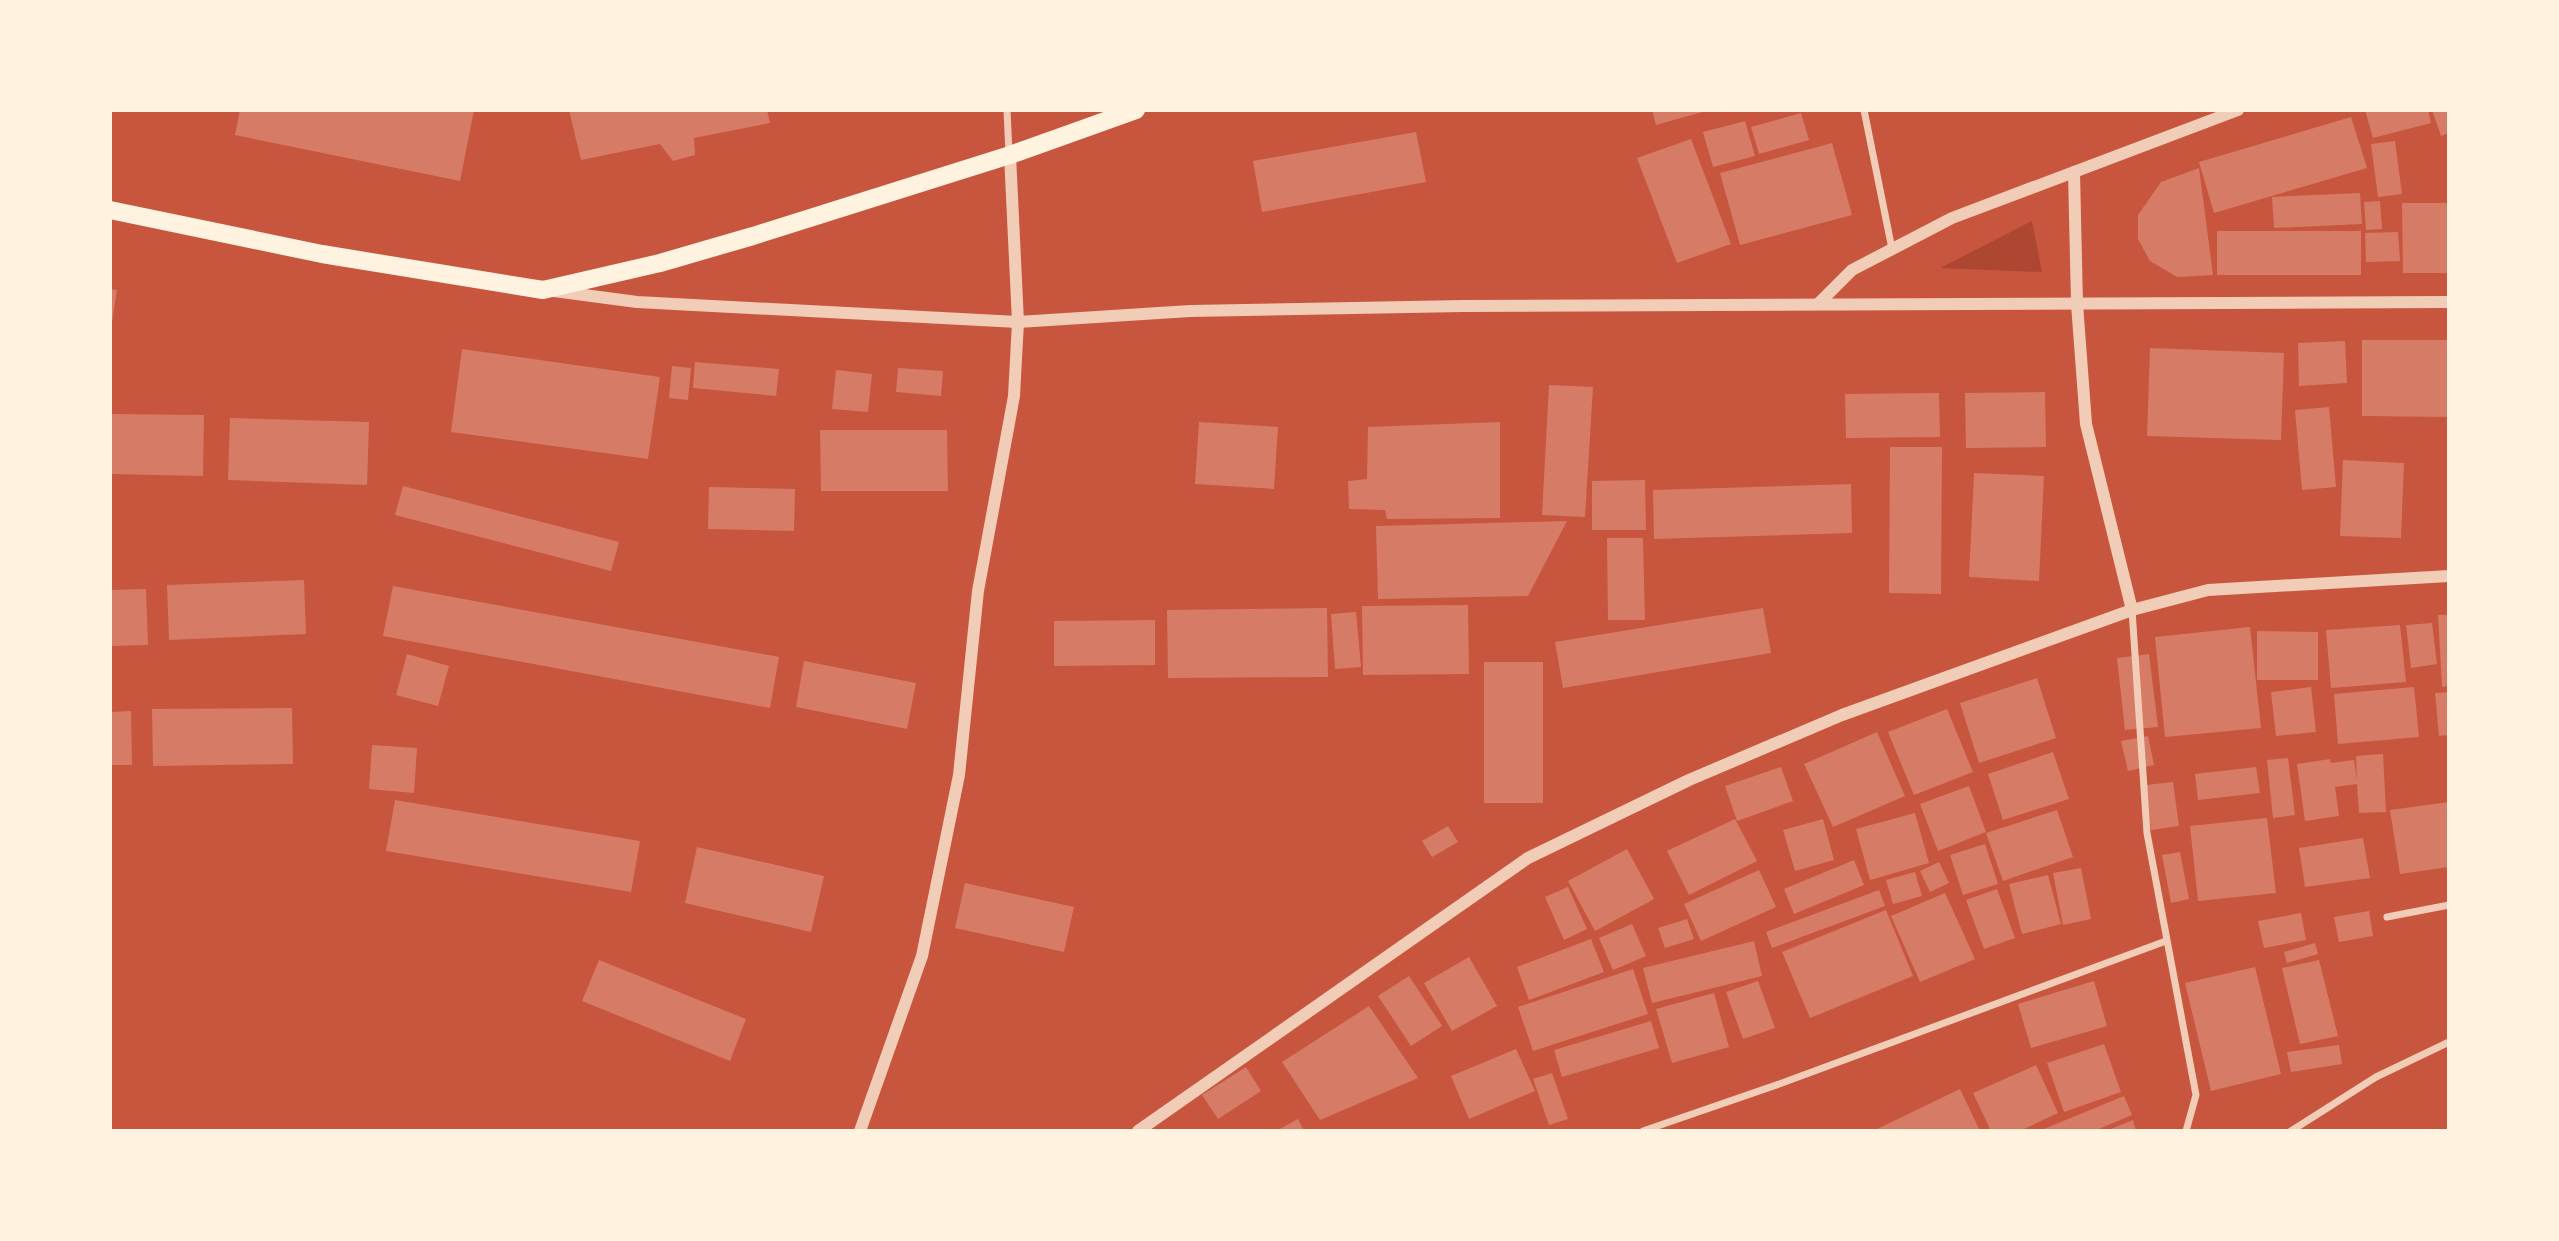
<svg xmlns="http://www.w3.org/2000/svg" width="2559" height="1241" font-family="'Fira Sans',sans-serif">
  <rect width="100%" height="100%" fill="#c8553d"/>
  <polygon fill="#ae4732" points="2032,221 2042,272 1940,268"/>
  <g fill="#d67c66">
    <polygon points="240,110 474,110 460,181 235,135"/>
    <polygon points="569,110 767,110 770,123 694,138 695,155 673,161 660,144 581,160"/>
    <polygon points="1652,110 1706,110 1706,111 1656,125"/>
    <polygon points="2365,110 2428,110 2431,123 2373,138"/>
    <polygon points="2432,110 2449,110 2449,133 2441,136"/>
    <polygon points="1801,113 1809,140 1759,154 1751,127"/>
    <polygon points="2351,117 2367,168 2214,213 2199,162"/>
    <polygon points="1745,121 1755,156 1713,167 1703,132"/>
    <polygon points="1416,132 1426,182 1262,212 1253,161"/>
    <polygon points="1691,139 1731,244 1677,263 1637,158"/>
    <polygon points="2395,141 2402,194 2378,197 2371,144"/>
    <polygon points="1832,143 1852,215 1740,245 1720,173"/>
    <polygon points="2199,168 2213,275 2177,277 2150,261 2138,239 2138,215 2161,182"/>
    <polygon points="2360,193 2362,224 2274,228 2272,197"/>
    <polygon points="2380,201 2382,229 2366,230 2364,202"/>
    <polygon points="2402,203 2449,203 2449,273 2403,273"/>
    <rect x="2217" y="231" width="144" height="44"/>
    <polygon points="2398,232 2400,261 2366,262 2365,233"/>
    <polygon points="110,289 117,290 112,322 110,322"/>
    <polygon points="2362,340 2449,340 2449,417 2362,416"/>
    <polygon points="2345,341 2347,383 2299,386 2298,343"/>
    <polygon points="2150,348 2284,353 2281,440 2147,436"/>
    <polygon points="462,349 660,377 648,459 451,432"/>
    <polygon points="695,362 779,369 776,396 693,388"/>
    <polygon points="672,366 691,368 688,400 669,398"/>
    <polygon points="898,368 943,371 941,396 896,392"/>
    <polygon points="836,370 872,374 868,412 832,409"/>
    <polygon points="1549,385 1593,387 1585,517 1542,515"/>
    <polygon points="2045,392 2046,447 1966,448 1965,393"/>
    <polygon points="1939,393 1940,437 1846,438 1845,394"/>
    <polygon points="2329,407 2336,487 2302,490 2295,410"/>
    <polygon points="110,414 204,415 203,476 110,474"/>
    <polygon points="230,418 369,422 367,485 228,480"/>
    <polygon points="1199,422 1278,427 1274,489 1195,484"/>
    <polygon points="1500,422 1500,518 1387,519 1385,510 1349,509 1348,481 1367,479 1368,427"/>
    <polygon points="820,430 947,430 948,491 821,491"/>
    <polygon points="1890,447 1942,447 1941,594 1889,593"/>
    <polygon points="2343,460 2404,463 2401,538 2340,536"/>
    <polygon points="1974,473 2044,476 2039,581 1969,577"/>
    <polygon points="1645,480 1646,530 1592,530 1592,481"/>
    <polygon points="1851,484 1852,533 1654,539 1653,490"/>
    <polygon points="403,486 619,542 611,571 395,515"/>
    <polygon points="709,487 795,489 794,531 708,529"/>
    <polygon points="1567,521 1528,596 1378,599 1376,526"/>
    <polygon points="1607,538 1643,538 1645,620 1608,620"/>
    <polygon points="304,580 306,634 169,640 167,585"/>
    <polygon points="393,586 779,657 770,708 383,636"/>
    <polygon points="146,589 148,645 110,646 110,590"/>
    <polygon points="1468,605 1469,674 1363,675 1362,606"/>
    <polygon points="1327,608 1328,677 1168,678 1167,610"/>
    <polygon points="1763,608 1771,653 1563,688 1555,642"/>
    <polygon points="1356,612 1361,667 1335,669 1331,614"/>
    <polygon points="2438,615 2449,615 2449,686 2442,687"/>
    <polygon points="1155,620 1155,665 1054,666 1054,621"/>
    <polygon points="2432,623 2437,664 2411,668 2406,625"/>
    <polygon points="2400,625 2406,682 2331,688 2326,630"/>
    <polygon points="2250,627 2261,728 2165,737 2155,637"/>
    <polygon points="2257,631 2318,632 2318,680 2257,680"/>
    <polygon points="407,654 449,666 438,706 396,695"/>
    <polygon points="2149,654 2158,727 2125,730 2117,658"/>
    <polygon points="804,661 916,683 907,729 796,707"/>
    <rect x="1484" y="662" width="59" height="141"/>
    <polygon points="2037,678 2056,738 1979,763 1960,703"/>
    <polygon points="2311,687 2316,732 2276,736 2271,692"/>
    <polygon points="2414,687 2419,737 2338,744 2334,694"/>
    <polygon points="2449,692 2449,735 2439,736 2435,693"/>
    <polygon points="292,708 293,764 153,766 152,709"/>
    <polygon points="1947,709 1973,772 1914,795 1888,732"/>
    <polygon points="131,711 132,765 110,765 110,712"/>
    <polygon points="1877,732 1905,796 1833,827 1804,764"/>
    <polygon points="2148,736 2154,765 2128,771 2121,741"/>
    <polygon points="372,745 417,748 414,793 369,789"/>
    <polygon points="2053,752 2069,799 2003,820 1988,774"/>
    <polygon points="2383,754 2386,812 2359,813 2357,784 2335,787 2339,816 2305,821 2297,764 2330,759 2331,763 2354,760 2357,781 2356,756"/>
    <polygon points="2288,758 2295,815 2273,818 2267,760"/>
    <polygon points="1781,767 1793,801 1737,821 1725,786"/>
    <polygon points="2256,767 2260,793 2198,800 2195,774"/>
    <polygon points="2173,782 2179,826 2151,830 2146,785"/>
    <polygon points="1969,786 1986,832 1938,851 1920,804"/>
    <polygon points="395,800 640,841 631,892 386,851"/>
    <polygon points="2449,802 2449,867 2400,874 2390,810"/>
    <polygon points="2057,810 2073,857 2003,881 1986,833"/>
    <polygon points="1915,813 1929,863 1870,880 1856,829"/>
    <polygon points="2267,818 2276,893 2198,901 2190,826"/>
    <polygon points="1735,819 1757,861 1689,895 1667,851"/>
    <polygon points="1823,819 1834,860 1795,871 1783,830"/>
    <polygon points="1448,826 1458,842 1432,857 1422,841"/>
    <polygon points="2363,838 2370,878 2305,887 2299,848"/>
    <polygon points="1985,844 1998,884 1963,895 1950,855"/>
    <polygon points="697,847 824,876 811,932 685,903"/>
    <polygon points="1627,849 1654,899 1595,931 1568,881"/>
    <polygon points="2180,852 2189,899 2171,903 2162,855"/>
    <polygon points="1854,860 1864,885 1794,914 1784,889"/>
    <polygon points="1939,862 1949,883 1930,892 1920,871"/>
    <polygon points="2081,868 2091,919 2063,925 2053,873"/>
    <polygon points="1759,870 1776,907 1701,941 1684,904"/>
    <polygon points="1915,872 1922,896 1893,904 1886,880"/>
    <polygon points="2048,875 2061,924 2022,934 2009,884"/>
    <polygon points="965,883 1074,907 1064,952 955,928"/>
    <polygon points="1568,887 1587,929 1564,940 1545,897"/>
    <polygon points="1997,889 2015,938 1984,949 1966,900"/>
    <polygon points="1879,890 1885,906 1772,948 1766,932"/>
    <polygon points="1945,893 1975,959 1920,982 1891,916"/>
    <polygon points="1886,910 1913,976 1810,1018 1782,952"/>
    <polygon points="2369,911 2373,936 2339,942 2334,917"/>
    <polygon points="2301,913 2306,940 2264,948 2258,921"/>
    <polygon points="1687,919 1694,939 1665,948 1658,928"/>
    <polygon points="1632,924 1646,956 1613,970 1599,938"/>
    <polygon points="1591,939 1604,972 1529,1000 1517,967"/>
    <polygon points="1754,941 1762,976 1652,1003 1643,968"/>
    <polygon points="2315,943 2318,954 2287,963 2284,952"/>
    <polygon points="1469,957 1497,1006 1452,1031 1424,983"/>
    <polygon points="599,960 746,1019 730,1061 582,1001"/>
    <polygon points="2319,960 2338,1036 2300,1044 2282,968"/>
    <polygon points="2255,967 2281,1074 2211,1091 2185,983"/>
    <polygon points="1633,969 1648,1014 1533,1051 1518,1007"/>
    <polygon points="1409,976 1442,1026 1411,1046 1378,996"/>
    <polygon points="1758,981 1775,1028 1743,1039 1726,992"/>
    <polygon points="2094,981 2107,1026 2031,1048 2018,1004"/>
    <polygon points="1714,993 1729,1047 1672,1063 1656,1009"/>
    <polygon points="1369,1006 1418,1078 1320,1120 1282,1062"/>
    <polygon points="1651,1021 1659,1048 1562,1077 1554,1050"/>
    <polygon points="2104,1044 2121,1092 2064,1112 2047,1063"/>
    <polygon points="2339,1045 2342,1064 2291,1072 2287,1052"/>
    <polygon points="1516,1049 1535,1091 1469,1119 1451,1076"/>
    <polygon points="2036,1065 2058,1113 2020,1131 1991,1131 1973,1093"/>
    <polygon points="1246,1067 1261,1091 1218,1119 1202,1095"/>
    <polygon points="1552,1073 1568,1119 1549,1125 1533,1079"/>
    <polygon points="1960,1089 1980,1131 1873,1131"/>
    <polygon points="2124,1096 2132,1115 2094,1131 2039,1131"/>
    <polygon points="1298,1119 1304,1131 1276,1131"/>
    <polygon points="2133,1120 2136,1131 2106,1131"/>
  </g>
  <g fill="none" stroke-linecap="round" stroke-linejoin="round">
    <g stroke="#f1ccb7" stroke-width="7">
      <polyline points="1007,110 1009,154"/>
      <polyline points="1864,110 1892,249"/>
      <polyline points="2132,610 2147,833 2196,1095 2186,1131"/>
      <polyline points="2387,917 2449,905"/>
      <polyline points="1643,1131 1782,1083 2166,941"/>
      <polyline points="2291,1131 2376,1077 2449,1042"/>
    </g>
    <g stroke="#f1ccb7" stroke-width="12">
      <polyline points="2074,172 2077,304 2086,424 2132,610"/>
      <polyline points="554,291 637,302 1018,322 1190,311 1463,306 2449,302"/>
      <polyline points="1818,304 1852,270 1952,218 2238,110"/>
      <polyline points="860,1131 922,956 959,775 978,591 1014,396 1018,322 1010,155"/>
      <polyline points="1138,1131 1528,858 1689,780 1842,715 2132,610 2208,590 2449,576"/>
    </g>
    <polyline stroke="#fff3e0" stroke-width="18" points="110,210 322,254 543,290 660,263 753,236 1010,155 1136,110"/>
  </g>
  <rect width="2559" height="1241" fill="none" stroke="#fff3e0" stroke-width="224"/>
</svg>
